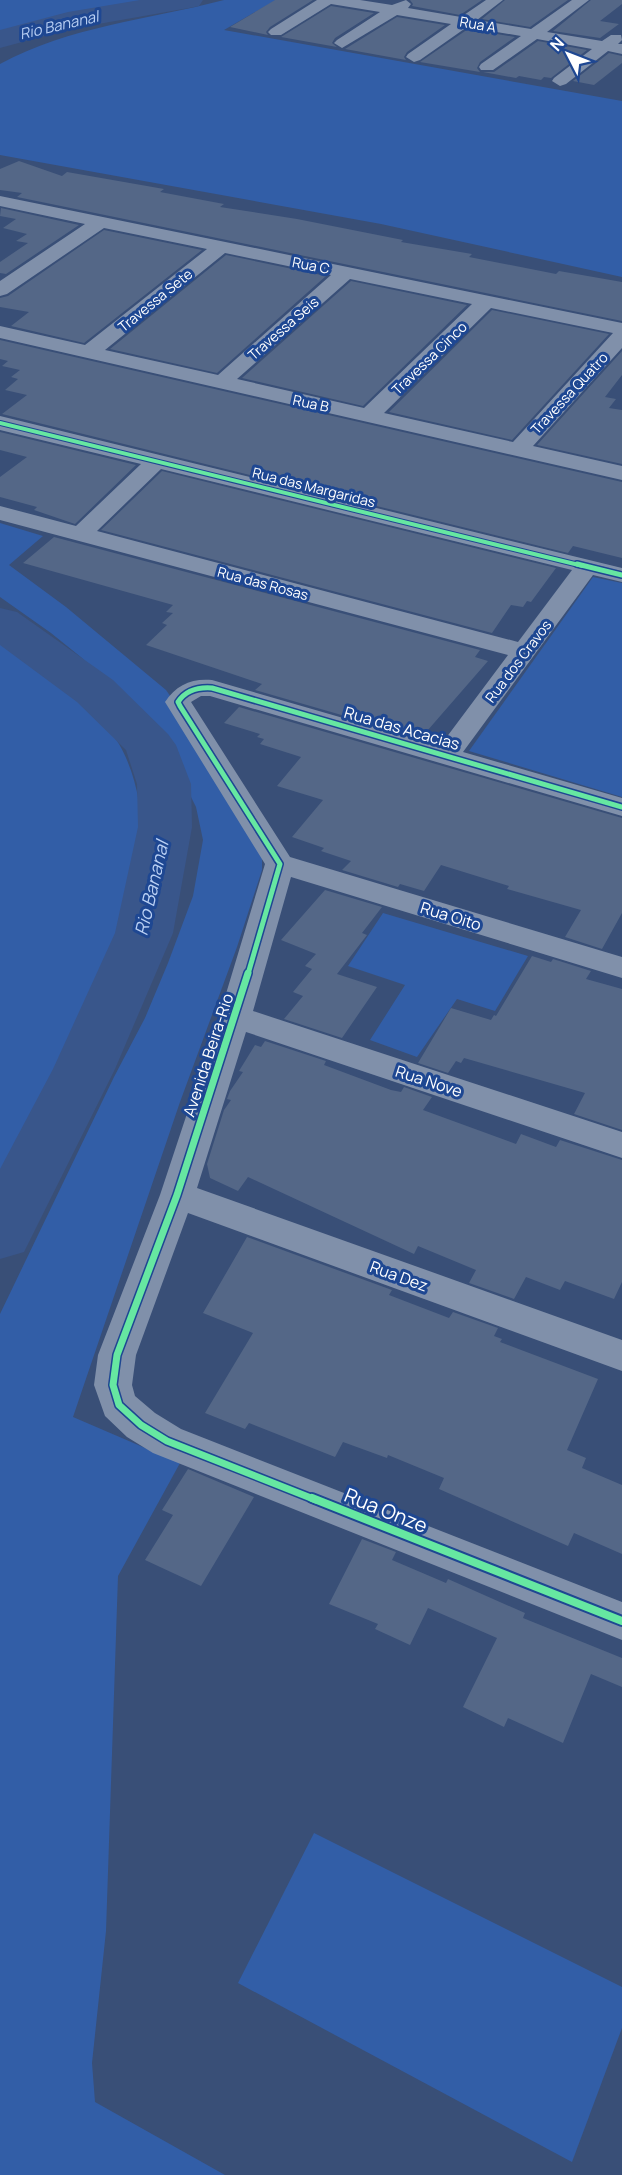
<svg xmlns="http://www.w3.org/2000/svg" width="622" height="2175" font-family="Manrope,sans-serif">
  <rect width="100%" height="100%" fill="#394f77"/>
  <g fill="#325ea7">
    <polygon points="0,0 166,0 90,13 0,34"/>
    <path d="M224,0H276L224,30L622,101V277L381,224L0,155V64C70,26 148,20 224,0Z"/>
    <polygon points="0,523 43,536 9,565 66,607 166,690 184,716 262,856 262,870 237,947 180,1102 73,1417 180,1463 118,1576 106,1931 92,2063 95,2102 225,2175 0,2175 0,1314 114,1077 145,1018 168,963 193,896 203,840 196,807 180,775 135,711 82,658 51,633 0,597"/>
    <polygon points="593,577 622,583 622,797 469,751"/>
    <path d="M0,639C38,663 96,705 119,744C152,802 146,883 123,943C117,959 108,974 100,988C69,1054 34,1118 0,1183Z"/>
    <polygon points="383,913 528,956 495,1011 457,999 417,1057 370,1040 405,985 348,966"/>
    <polygon points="314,1833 622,1987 622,2028 572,2162 238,1983"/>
  </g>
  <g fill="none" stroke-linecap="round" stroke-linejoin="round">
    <g fill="#39568b" fill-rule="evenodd">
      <polygon points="140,0 203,0 199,6 189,8 70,29 0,48 0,30 68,12"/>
      <polygon points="0,608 17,612 113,680 168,734 176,745 191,784 192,827 173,933 115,1069 24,1252 0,1259 0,1169 53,1069 115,933 138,827 137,784 126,750 77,702 0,645"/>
    </g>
  </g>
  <g fill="#546787">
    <polygon points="275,0 313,0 270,27 266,32 268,35 230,27"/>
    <polygon points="410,0 482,0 460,15 412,6 413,4"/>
    <polygon points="505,0 568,0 530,27 482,19"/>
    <polygon points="591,0 622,0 622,4 600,21 619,24 600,38 553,31"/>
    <polygon points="331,6 374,13 335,38 332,43 337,47 281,37"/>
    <polygon points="397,17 445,25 407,52 404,57 406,60 345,49"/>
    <polygon points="468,29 515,37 480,62 477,68 480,72 420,62"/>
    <polygon points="538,41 587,50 551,78 544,77 541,80 519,76 516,78 483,72 494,72"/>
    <polygon points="609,53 622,56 622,63 594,85 573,81"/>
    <polygon points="19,161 62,176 67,172 164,189 160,192 224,204 220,207 297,219 403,240 401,242 472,254 469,257 556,274 559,271 622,282 622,321 17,197 22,193 0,190 0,169"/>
    <polygon points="1,208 79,225 6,274 0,273 0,262 28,243 16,241 27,234 3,228 16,219 0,216"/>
    <polygon points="104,230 202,250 84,343 11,326 29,312 0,307 0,298 8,296"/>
    <polygon points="226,255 326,276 217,373 110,349"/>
    <polygon points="351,281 467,305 363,406 242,378"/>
    <polygon points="492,310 609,334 512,440 389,412"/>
    <polygon points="0,340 622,482 622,558 573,546 568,553 2,414 27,395 5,390 18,379 11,377 20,370 2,366 8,361 0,359"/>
    <polygon points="622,351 622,375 605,397 616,399 609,408 622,410 622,464 537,445"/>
    <polygon points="0,432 136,465 75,524 34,510 37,507 0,497 0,477 27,457 0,450"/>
    <polygon points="162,471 556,568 531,602 527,601 523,607 511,605 492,633 101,530"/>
    <polygon points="54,537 480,650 475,657 488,661 421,738 255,690 262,684 146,645 167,625 162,623 173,613 166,612 173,605 23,563"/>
    <polygon points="239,707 622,818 622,913 602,949 565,937 581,910 507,889 509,886 441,865 424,891 400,884 398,887 342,870 351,861 321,851 324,848 292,837 323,800 277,786 301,757 260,744 264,739 257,737 260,734 224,723"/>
    <polygon points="325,890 382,907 362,933 367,935 337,974 377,987 342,1038 284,1019 303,996 293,992 312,969 305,966 316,954 281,940"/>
    <polygon points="532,956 551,962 553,959 591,971 586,979 622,989 622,1130 574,1114 585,1093 464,1058 461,1063 456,1061 448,1073 418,1063 451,1008 491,1020 494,1015 496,1016"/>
    <polygon points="265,1041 326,1061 324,1065 391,1090 401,1092 404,1087 432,1097 423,1110 516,1144 521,1134 556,1147 560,1140 622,1160 622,1282 614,1299 565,1281 560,1290 526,1277 514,1299 469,1283 476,1270 418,1246 414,1254 248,1177 238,1191 210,1178 207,1164 224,1110 231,1100 227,1099 230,1091 243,1072 239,1071 255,1045 261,1047"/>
    <polygon points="247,1237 392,1290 389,1295 449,1318 453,1312 498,1328 494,1336 502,1339 500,1342 598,1379 567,1450 586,1458 582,1468 622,1485 622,1554 574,1533 568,1546 439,1489 444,1478 388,1455 387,1458 343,1442 335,1457 249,1423 245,1429 205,1413 253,1333 203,1313"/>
    <polygon points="188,1469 254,1497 201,1586 145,1560 173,1515 162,1510"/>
    <polygon points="362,1539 396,1552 392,1560 446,1583 448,1579 525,1613 523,1618 622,1658 622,1687 591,1674 563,1743 508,1718 504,1727 463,1707 497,1638 428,1608 410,1645 375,1629 378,1624 329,1604"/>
  </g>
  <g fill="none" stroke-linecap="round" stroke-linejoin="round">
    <g fill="#8090aa" fill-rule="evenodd">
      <polygon points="317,0 360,0 392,5 406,0 411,4 408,8 461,17 486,0 503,0 477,20 531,29 572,0 589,0 547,32 602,41 611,35 621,35 622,40 618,44 622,44 622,54 608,51 566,84 560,86 552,81 554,78 592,49 537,39 493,70 481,70 479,67 481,64 521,36 467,27 420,60 414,62 406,57 408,54 451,24 397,15 342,48 334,43 337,40 380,12 331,4 281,35 271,35 268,32 271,29"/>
      <path d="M0,196L622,323V348L533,446L622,466V480L0,338V326L85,345L207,249L104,228L7,294L0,296V281L85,224L0,206ZM225,253L331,275L218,375L105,350ZM350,279L472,304L364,408L237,379ZM491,308L613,333L513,442L384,413Z"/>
      <path d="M0,416L622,568V582L593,575L463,752L622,798V816L210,696H201L191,702L290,857L622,957V978L291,877L253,1011L622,1132V1158L246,1032L197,1188L622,1340V1371L188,1213L136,1355L132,1385L135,1396L155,1413L181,1429L622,1602V1640L153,1453L127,1437L105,1416L94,1385L98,1355L160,1195L219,1017L265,864L165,702C176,685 192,678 212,680L440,746L508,655L0,520V506L76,526L141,464L0,430ZM161,469L572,570L518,642L97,531Z"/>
    </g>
    <g stroke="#1e4792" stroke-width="6">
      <polyline id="cycleway-far3" points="0,423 583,566"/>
    </g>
    <g stroke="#1e4792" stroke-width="8">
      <g id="cycleway-far2">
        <polyline points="577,564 622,575"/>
        <path d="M248,974L280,864L180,706L178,702C186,690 198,687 212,688L622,807"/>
      </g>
    </g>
    <g stroke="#1e4792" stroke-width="10">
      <polyline id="cycleway-far1" points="248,973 177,1195 117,1355 113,1385 119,1405 141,1425 167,1441 316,1500"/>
    </g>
    <g stroke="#1e4792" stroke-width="12">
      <polyline id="cycleway" points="312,1498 622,1621"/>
    </g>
    <use href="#cycleway-far3" stroke="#66e7a1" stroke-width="4"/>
    <use href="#cycleway-far2" stroke="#66e7a1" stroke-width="5"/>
    <use href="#cycleway-far1" stroke="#66e7a1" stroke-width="7"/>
    <use href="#cycleway" stroke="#66e7a1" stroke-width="8"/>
  </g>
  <g text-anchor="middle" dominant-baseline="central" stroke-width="6" stroke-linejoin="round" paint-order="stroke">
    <g font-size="14" fill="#fff" stroke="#1e4792">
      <text transform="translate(478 24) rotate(10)">Rua A</text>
      <text transform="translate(311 265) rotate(11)">Rua C</text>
      <text transform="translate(155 300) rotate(-39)">Travessa Sete</text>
      <text transform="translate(283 328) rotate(-41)">Travessa Seis</text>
      <text transform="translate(429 358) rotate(-44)">Travessa Cinco</text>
      <text transform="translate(569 393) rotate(-47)">Travessa Quatro</text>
      <text transform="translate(311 403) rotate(12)">Rua B</text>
      <text transform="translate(314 487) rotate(14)">Rua das Margaridas</text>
      <text transform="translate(263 583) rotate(15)">Rua das Rosas</text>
      <text transform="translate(518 661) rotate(-53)">Rua dos Cravos</text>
    </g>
    <g font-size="15" font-style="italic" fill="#bbd1f5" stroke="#1e4792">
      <text transform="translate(59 25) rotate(-13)">Rio Bananal</text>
    </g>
    <g font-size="16" fill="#fff" stroke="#1e4792">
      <text transform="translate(402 728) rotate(16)">Rua das Acacias</text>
      <text transform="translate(451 916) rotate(17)">Rua Oito</text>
      <text transform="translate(208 1055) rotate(-72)">Avenida Beira-Rio</text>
      <text transform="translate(429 1081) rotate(18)">Rua Nove</text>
      <text transform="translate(399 1276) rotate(20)">Rua Dez</text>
    </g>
    <g font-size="18" font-style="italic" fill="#bbd1f5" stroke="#1e4792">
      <text transform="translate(151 888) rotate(-77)">Rio Bananal</text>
    </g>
    <g font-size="20" fill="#fff" stroke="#1e4792">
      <text transform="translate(386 1510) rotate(22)">Rua Onze</text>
    </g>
  </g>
  <g transform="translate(568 54) rotate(312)" stroke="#1e4792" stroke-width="4.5" paint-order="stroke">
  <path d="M0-4.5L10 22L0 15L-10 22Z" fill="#ffffff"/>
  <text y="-9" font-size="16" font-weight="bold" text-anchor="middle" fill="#ffffff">N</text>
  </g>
</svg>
